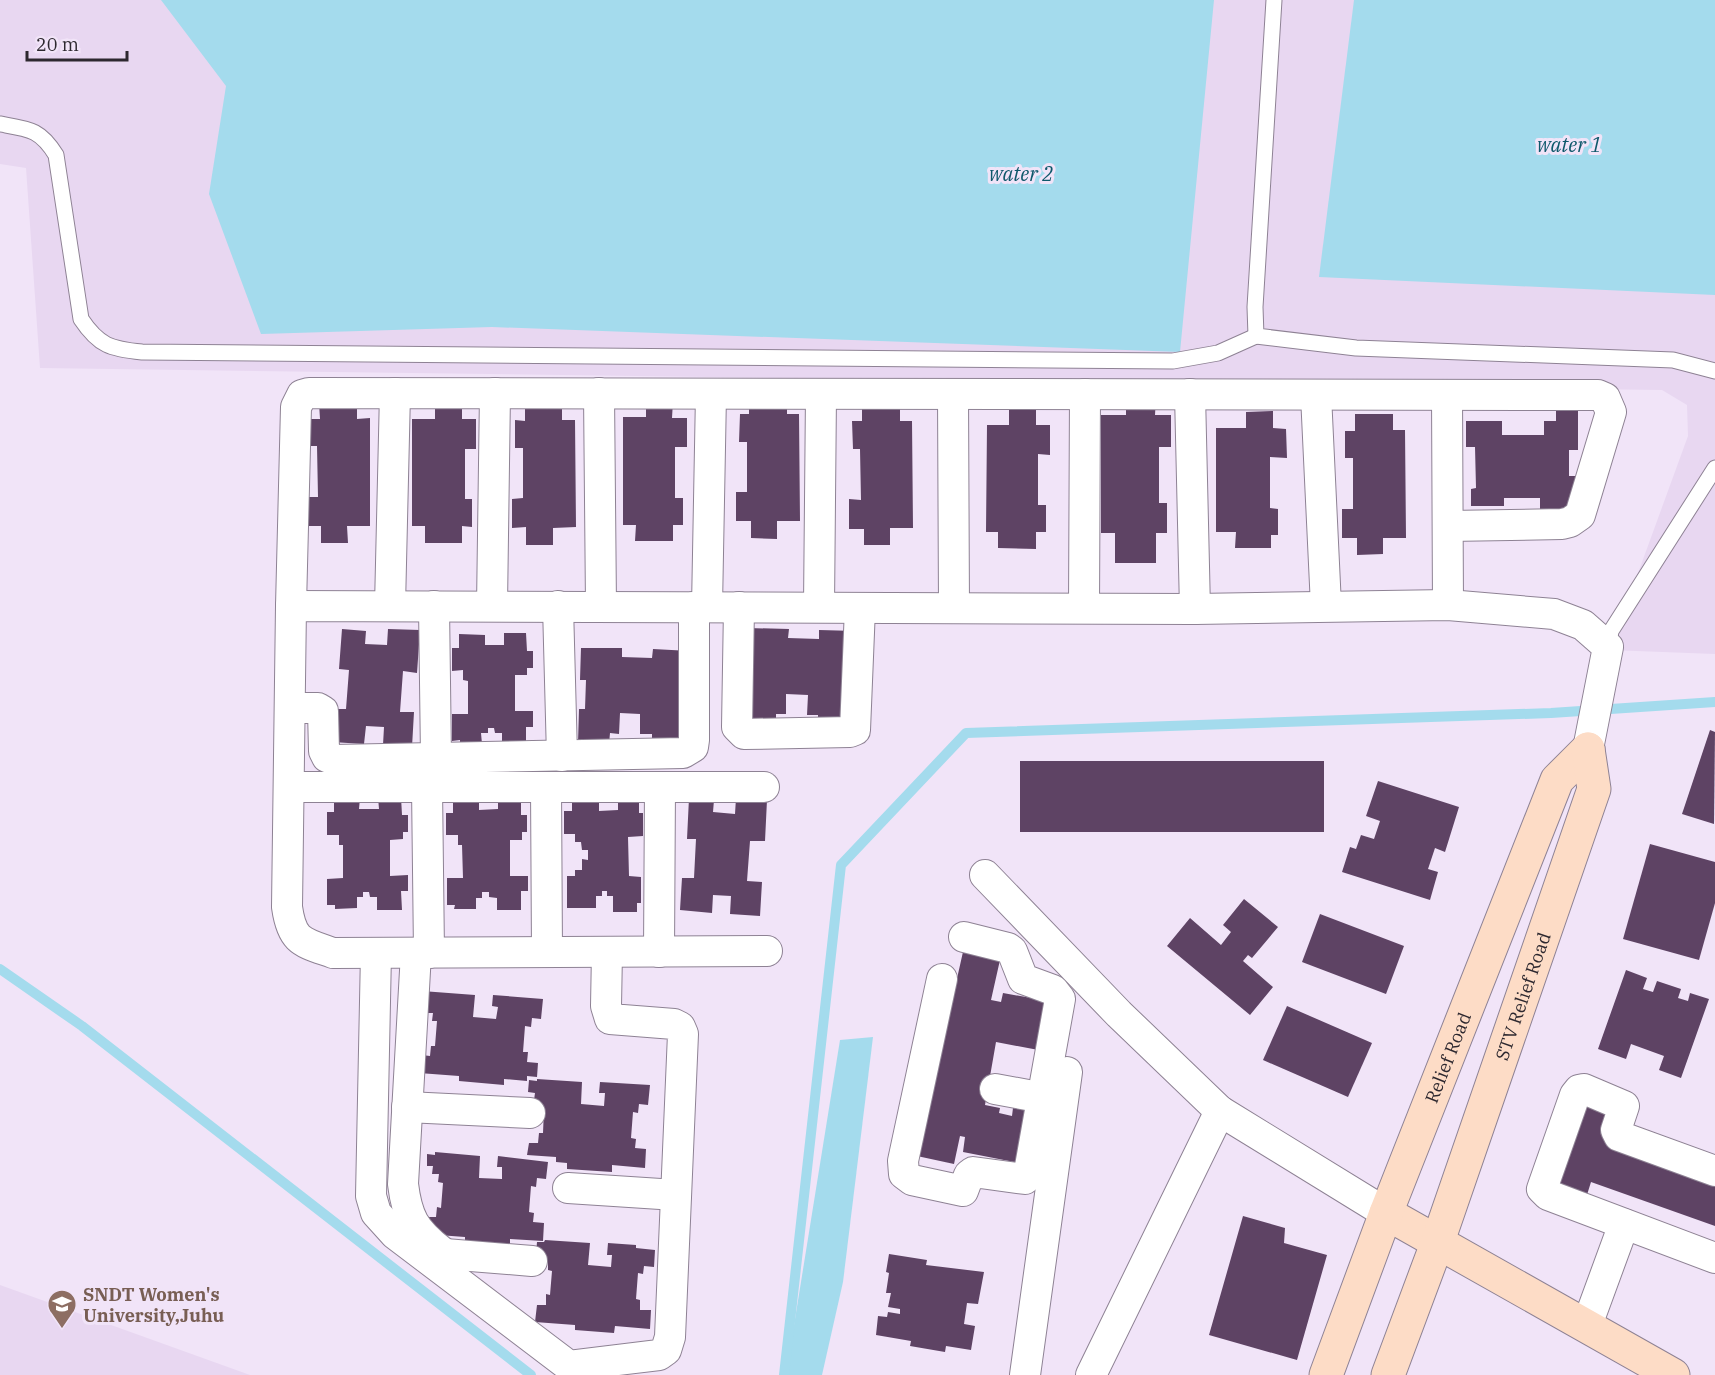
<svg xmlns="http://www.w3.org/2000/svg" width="1715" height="1375" font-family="'IBM Plex Serif',serif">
  <rect width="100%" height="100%" fill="#f1e4f8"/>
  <g fill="#e8d7f1">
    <polygon points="0,0 1715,0 1715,654 1610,650 1688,436 1687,405 1662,390 40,368 26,168 0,164"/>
    <polygon points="0,1285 250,1375 0,1375"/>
  </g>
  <g fill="#a4dbed">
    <polygon points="161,0 1214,0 1180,352 492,327 261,334 209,194 226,86"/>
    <polygon points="1354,0 1715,0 1715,295 1319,277"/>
    <polygon points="873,1037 843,1282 822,1375 786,1375 840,1040"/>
  </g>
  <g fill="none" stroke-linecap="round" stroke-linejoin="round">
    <g stroke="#a4dbed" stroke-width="10">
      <polyline points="0,969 82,1026 531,1375"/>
      <polyline points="784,1375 841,865 966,733 1551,713 1715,702"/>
    </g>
  </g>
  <g fill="#5e4364">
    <polygon points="1126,397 1156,397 1155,415 1171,415 1171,447 1159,447 1159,503 1167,503 1167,533 1156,533 1156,563 1115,563 1115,533 1101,533 1101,415 1126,415"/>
    <polygon points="749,398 787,398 787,414 799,414 800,521 777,521 777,539 751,538 751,521 736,521 736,492 747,492 747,442 739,442 740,414 749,414"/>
    <polygon points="646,401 673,401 672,418 687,418 687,447 675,447 675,498 683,498 683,525 673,525 673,541 635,541 636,525 623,525 623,417 646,417"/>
    <polygon points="357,402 357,419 370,418 370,526 347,526 348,543 321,543 321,526 307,526 307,497 318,497 317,446 310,446 310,419 320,419 319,403"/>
    <polygon points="435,402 462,402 462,419 476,419 476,449 465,449 465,499 472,499 472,527 462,526 462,543 425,543 425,526 412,526 412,419 435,419"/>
    <polygon points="525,404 562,404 562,420 575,420 576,527 553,528 553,545 526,545 526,527 512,528 512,499 523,498 523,448 515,448 515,420 525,421"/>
    <polygon points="862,405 900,405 900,421 912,421 913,528 890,528 890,545 864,545 864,529 849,529 849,499 861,500 860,449 853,449 852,421 862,421"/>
    <polygon points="1009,408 1036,408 1036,425 1050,425 1050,455 1038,454 1038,505 1046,505 1046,532 1036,532 1036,549 998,548 998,532 986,532 987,425 1009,425"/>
    <polygon points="1273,411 1273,428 1286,429 1287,458 1270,457 1270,508 1278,509 1278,535 1271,535 1271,548 1235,548 1236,532 1216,532 1216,428 1246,428 1246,412"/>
    <polygon points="1556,411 1578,411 1578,450 1569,450 1569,476 1575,476 1575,512 1540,513 1540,498 1504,498 1504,506 1471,506 1471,489 1476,488 1475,447 1466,447 1466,421 1502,421 1502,435 1544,435 1544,421 1556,421"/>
    <polygon points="1355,414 1393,414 1393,430 1405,430 1406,538 1383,538 1383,554 1357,555 1357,538 1342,538 1342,509 1353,509 1353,458 1345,458 1345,431 1355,431"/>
    <polygon points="748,628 789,629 788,638 819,639 819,630 856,631 851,726 818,725 818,715 807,715 808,695 786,694 786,714 776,714 776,725 745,724"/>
    <polygon points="342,629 366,631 365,644 387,645 388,629 420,630 417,673 403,671 400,712 414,712 412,747 383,745 384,727 366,726 364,744 332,742 334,709 346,709 349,670 339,669"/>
    <polygon points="504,633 526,633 527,651 533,651 533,668 527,668 527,675 515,675 515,711 533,711 533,727 526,727 526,746 502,746 502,733 495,733 494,728 488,728 488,733 481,733 482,744 460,744 460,740 452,741 452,714 468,714 468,681 463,680 463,670 452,671 452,648 459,648 459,634 485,635 485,645 504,645"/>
    <polygon points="581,648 622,648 622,657 652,658 653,649 690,651 684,745 652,744 652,734 640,734 640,714 620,713 619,734 610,733 609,744 578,743 579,709 585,709 586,680 580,680"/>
    <polygon points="1710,730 1715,732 1714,824 1682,814"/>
    <rect x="1020" y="761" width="304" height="71"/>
    <polygon points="1378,781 1459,807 1445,852 1435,848 1428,869 1438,872 1430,900 1342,872 1350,847 1356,849 1361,835 1374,839 1380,821 1366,816"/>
    <polygon points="378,797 401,797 402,815 408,815 408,832 403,832 403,839 390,840 390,876 408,875 408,891 401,891 402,910 377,910 377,897 370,897 369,892 363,892 363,897 357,897 357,908 335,909 335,905 327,905 327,879 343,878 343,845 339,845 339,835 327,835 327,812 334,812 334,799 360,798 359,809 379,809"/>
    <polygon points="498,797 521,797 521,815 527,815 527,832 522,832 522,840 510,840 510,876 528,876 528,891 521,891 521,910 497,910 497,898 489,897 489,892 482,892 482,898 476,898 476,909 454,909 455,905 447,905 447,878 463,878 462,845 458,845 458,835 446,835 446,813 453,813 453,799 479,799 479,810 498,809"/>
    <polygon points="618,797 639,802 639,813 643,813 643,836 628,837 629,876 641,877 641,903 637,903 637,912 613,912 613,896 607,896 607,891 602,891 602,896 596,896 596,908 567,908 567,876 575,876 575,870 582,870 582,859 588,860 588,850 582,850 581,842 575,842 575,834 564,834 564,811 572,811 572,799 599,799 599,811 618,810"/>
    <polygon points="689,798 714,800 713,812 735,814 736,798 767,800 765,841 750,841 747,881 762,882 760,916 730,914 731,896 713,895 712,913 680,910 682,878 694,878 696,839 687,839"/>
    <polygon points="1650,844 1715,862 1715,903 1699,960 1623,939"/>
    <polygon points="1244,899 1278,927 1252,958 1248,955 1243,961 1273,987 1250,1015 1167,946 1190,918 1221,945 1231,932 1223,925"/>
    <polygon points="1320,914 1404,946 1386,994 1302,962"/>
    <polygon points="965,943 1002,951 991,1000 1001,1002 1003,993 1054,1002 1049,1052 996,1042 985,1105 1000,1108 999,1113 1012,1116 1013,1108 1034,1112 1025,1164 963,1152 965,1137 960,1136 954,1164 917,1156"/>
    <polygon points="1626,970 1647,978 1643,989 1653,992 1657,981 1681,989 1678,998 1688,1001 1690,993 1709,999 1681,1078 1659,1070 1664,1056 1631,1044 1626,1059 1598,1049"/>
    <polygon points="422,991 475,995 473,1017 496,1019 498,1007 492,1006 493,995 543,999 541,1019 532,1018 531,1027 525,1026 523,1052 528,1052 527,1062 538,1063 537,1077 527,1076 527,1081 504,1079 504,1085 459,1081 459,1076 419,1073 422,1055 430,1056 431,1046 435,1046 437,1021 432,1021 433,1013 427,1013"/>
    <polygon points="1287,1006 1372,1043 1348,1097 1263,1060"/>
    <polygon points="537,1079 582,1082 581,1104 604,1106 605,1093 599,1093 600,1082 650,1085 648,1105 639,1104 638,1113 633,1112 631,1138 636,1139 635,1148 646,1149 645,1168 612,1165 612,1172 567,1169 567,1163 556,1162 556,1157 527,1155 529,1143 538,1143 539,1133 543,1133 544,1109 539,1109 540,1101 534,1100 535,1093 528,1092 529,1080 537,1081"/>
    <polygon points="1581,1097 1618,1110 1608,1137 1715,1176 1715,1226 1591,1182 1586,1198 1549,1185"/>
    <polygon points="435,1152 480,1156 479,1178 502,1179 502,1167 497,1167 498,1156 548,1162 546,1179 537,1178 536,1187 531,1186 529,1212 534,1213 533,1222 544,1223 543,1241 510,1239 510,1246 465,1243 465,1237 425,1234 428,1217 436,1217 437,1207 441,1208 443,1183 438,1182 439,1174 432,1174 433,1166 427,1166 427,1154 435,1155"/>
    <polygon points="1243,1216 1285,1228 1284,1243 1327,1255 1297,1360 1209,1335"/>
    <polygon points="545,1240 590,1243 588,1265 611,1267 612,1255 607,1255 608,1243 636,1245 636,1248 655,1250 654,1267 644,1266 643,1274 638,1273 636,1299 640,1300 640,1310 651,1310 650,1329 615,1326 614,1333 575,1330 575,1325 535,1322 537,1305 546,1305 546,1294 550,1295 552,1271 548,1270 548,1262 542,1262 536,1253 537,1242 544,1242"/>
    <polygon points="889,1254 927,1260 926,1265 984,1272 978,1304 967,1303 964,1324 975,1326 971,1350 946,1346 945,1352 910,1346 911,1341 876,1335 878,1316 887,1317 888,1312 900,1314 900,1309 888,1307 891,1293 886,1293 889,1273 886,1272"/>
  </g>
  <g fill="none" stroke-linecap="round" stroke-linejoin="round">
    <g stroke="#8e8294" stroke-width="17">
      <g id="lane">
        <polyline points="1274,0 1255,307 1256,336 1356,348 1673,360 1715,371"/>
        <path d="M0,124C29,129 40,129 56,155L81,319C99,346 111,349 142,352L1173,361L1218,353L1256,336"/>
        <polyline points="1608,647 1611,631 1715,468"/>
      </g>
    </g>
    <g stroke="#8e8294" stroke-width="32">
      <g id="street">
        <polyline points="599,393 601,606"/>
        <polyline points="953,394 954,608"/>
        <polyline points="1190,394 1195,609"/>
        <polyline points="1316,395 1326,606"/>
        <polyline points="1447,395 1448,605"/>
        <polyline points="291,606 296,407 302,395 309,393 1598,395 1605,398 1611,412 1580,515 1570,522 1562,524 1448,526"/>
        <polyline points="390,606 395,393"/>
        <polyline points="434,606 436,758"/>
        <polyline points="492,606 495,393"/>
        <polyline points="558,606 562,756"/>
        <polyline points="707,607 711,394"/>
        <polyline points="739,607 737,727 744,734 850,732 855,730 860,608"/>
        <polyline points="819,607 821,394"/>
        <polyline points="1084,608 1085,394"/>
        <polyline points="290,708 318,708 323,711 324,751 327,757 334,760 683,753 693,747 694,740 694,607"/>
        <polyline points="289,787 764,787"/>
        <polyline points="427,787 429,953"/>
        <polyline points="546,787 547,952"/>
        <polyline points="985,875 1119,1014 1220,1111 1386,1213"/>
        <path d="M767,951L333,953C302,942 292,942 287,907L291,606L1195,609L1448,605L1554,614L1583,625L1608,647L1588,749"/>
        <polyline points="659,952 660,787"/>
        <polyline points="376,953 371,1196 376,1213 395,1234 569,1366 659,1355 666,1350 670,1337 683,1034 680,1027 674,1024 610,1019 606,1006 607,952"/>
        <path d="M416,953L403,1184C407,1217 414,1230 441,1251"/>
        <polyline points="942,979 903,1161 904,1174 912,1180 963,1191 969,1175 973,1172 1025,1179 1029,1172 1060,999 1053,990 1023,979 1012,951 1008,948 964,937"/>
        <polyline points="995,1089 1060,1101"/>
        <polyline points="407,1107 530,1113"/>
        <polyline points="1715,1171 1619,1136 1616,1130 1624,1106 1584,1089 1579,1090 1575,1095 1542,1189 1548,1195 1715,1258"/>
        <polyline points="568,1188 676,1195"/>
        <polyline points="445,1254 532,1261"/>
        <polyline points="1587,1325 1624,1224"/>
        <polyline points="1025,1375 1067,1072"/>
        <polyline points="1091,1375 1220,1111"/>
      </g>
    </g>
    <g stroke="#8e8294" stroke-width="35">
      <g id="secondary">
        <polyline points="1386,1213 1673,1375"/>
        <path id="s1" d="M1326,1375L1386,1213L1557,780L1588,749"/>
        <path id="s2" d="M1388,1375L1438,1241L1594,789L1588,749"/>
      </g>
    </g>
    <use href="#lane" stroke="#fff" stroke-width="15"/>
    <use href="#street" stroke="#fff" stroke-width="30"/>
    <use href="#secondary" stroke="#fddcc6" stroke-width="33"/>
  </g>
  <defs>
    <g id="university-pin" transform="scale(1.5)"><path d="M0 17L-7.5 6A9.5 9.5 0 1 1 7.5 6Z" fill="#8d6e63" stroke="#f1e4f8"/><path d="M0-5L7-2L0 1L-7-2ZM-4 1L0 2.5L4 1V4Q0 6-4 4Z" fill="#fff"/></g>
  </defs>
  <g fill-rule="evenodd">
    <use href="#university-pin" x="62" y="1304"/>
  </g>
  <g text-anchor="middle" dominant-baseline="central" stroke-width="6" stroke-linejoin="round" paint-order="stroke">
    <g font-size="18" fill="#2d282f" stroke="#f1e4f8">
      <text stroke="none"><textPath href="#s2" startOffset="402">STV Relief Road</textPath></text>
      <text stroke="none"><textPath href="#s1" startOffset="340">Relief Road</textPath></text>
    </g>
    <g font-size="18" font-weight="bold" fill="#785e54" stroke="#f1e4f8" text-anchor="start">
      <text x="83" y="1294">SNDT Women's<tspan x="83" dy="21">University,Juhu</tspan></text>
    </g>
    <g font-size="20" font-style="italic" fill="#0e586b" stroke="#f1e4f8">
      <text x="1569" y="144">water 1</text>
      <text x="1021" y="173">water 2</text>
    </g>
  </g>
  <path d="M27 51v9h100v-9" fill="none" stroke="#2d282f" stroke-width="3"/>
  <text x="36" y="51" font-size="18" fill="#2d282f" stroke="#f1e4f8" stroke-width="4.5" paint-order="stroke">20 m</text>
</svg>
